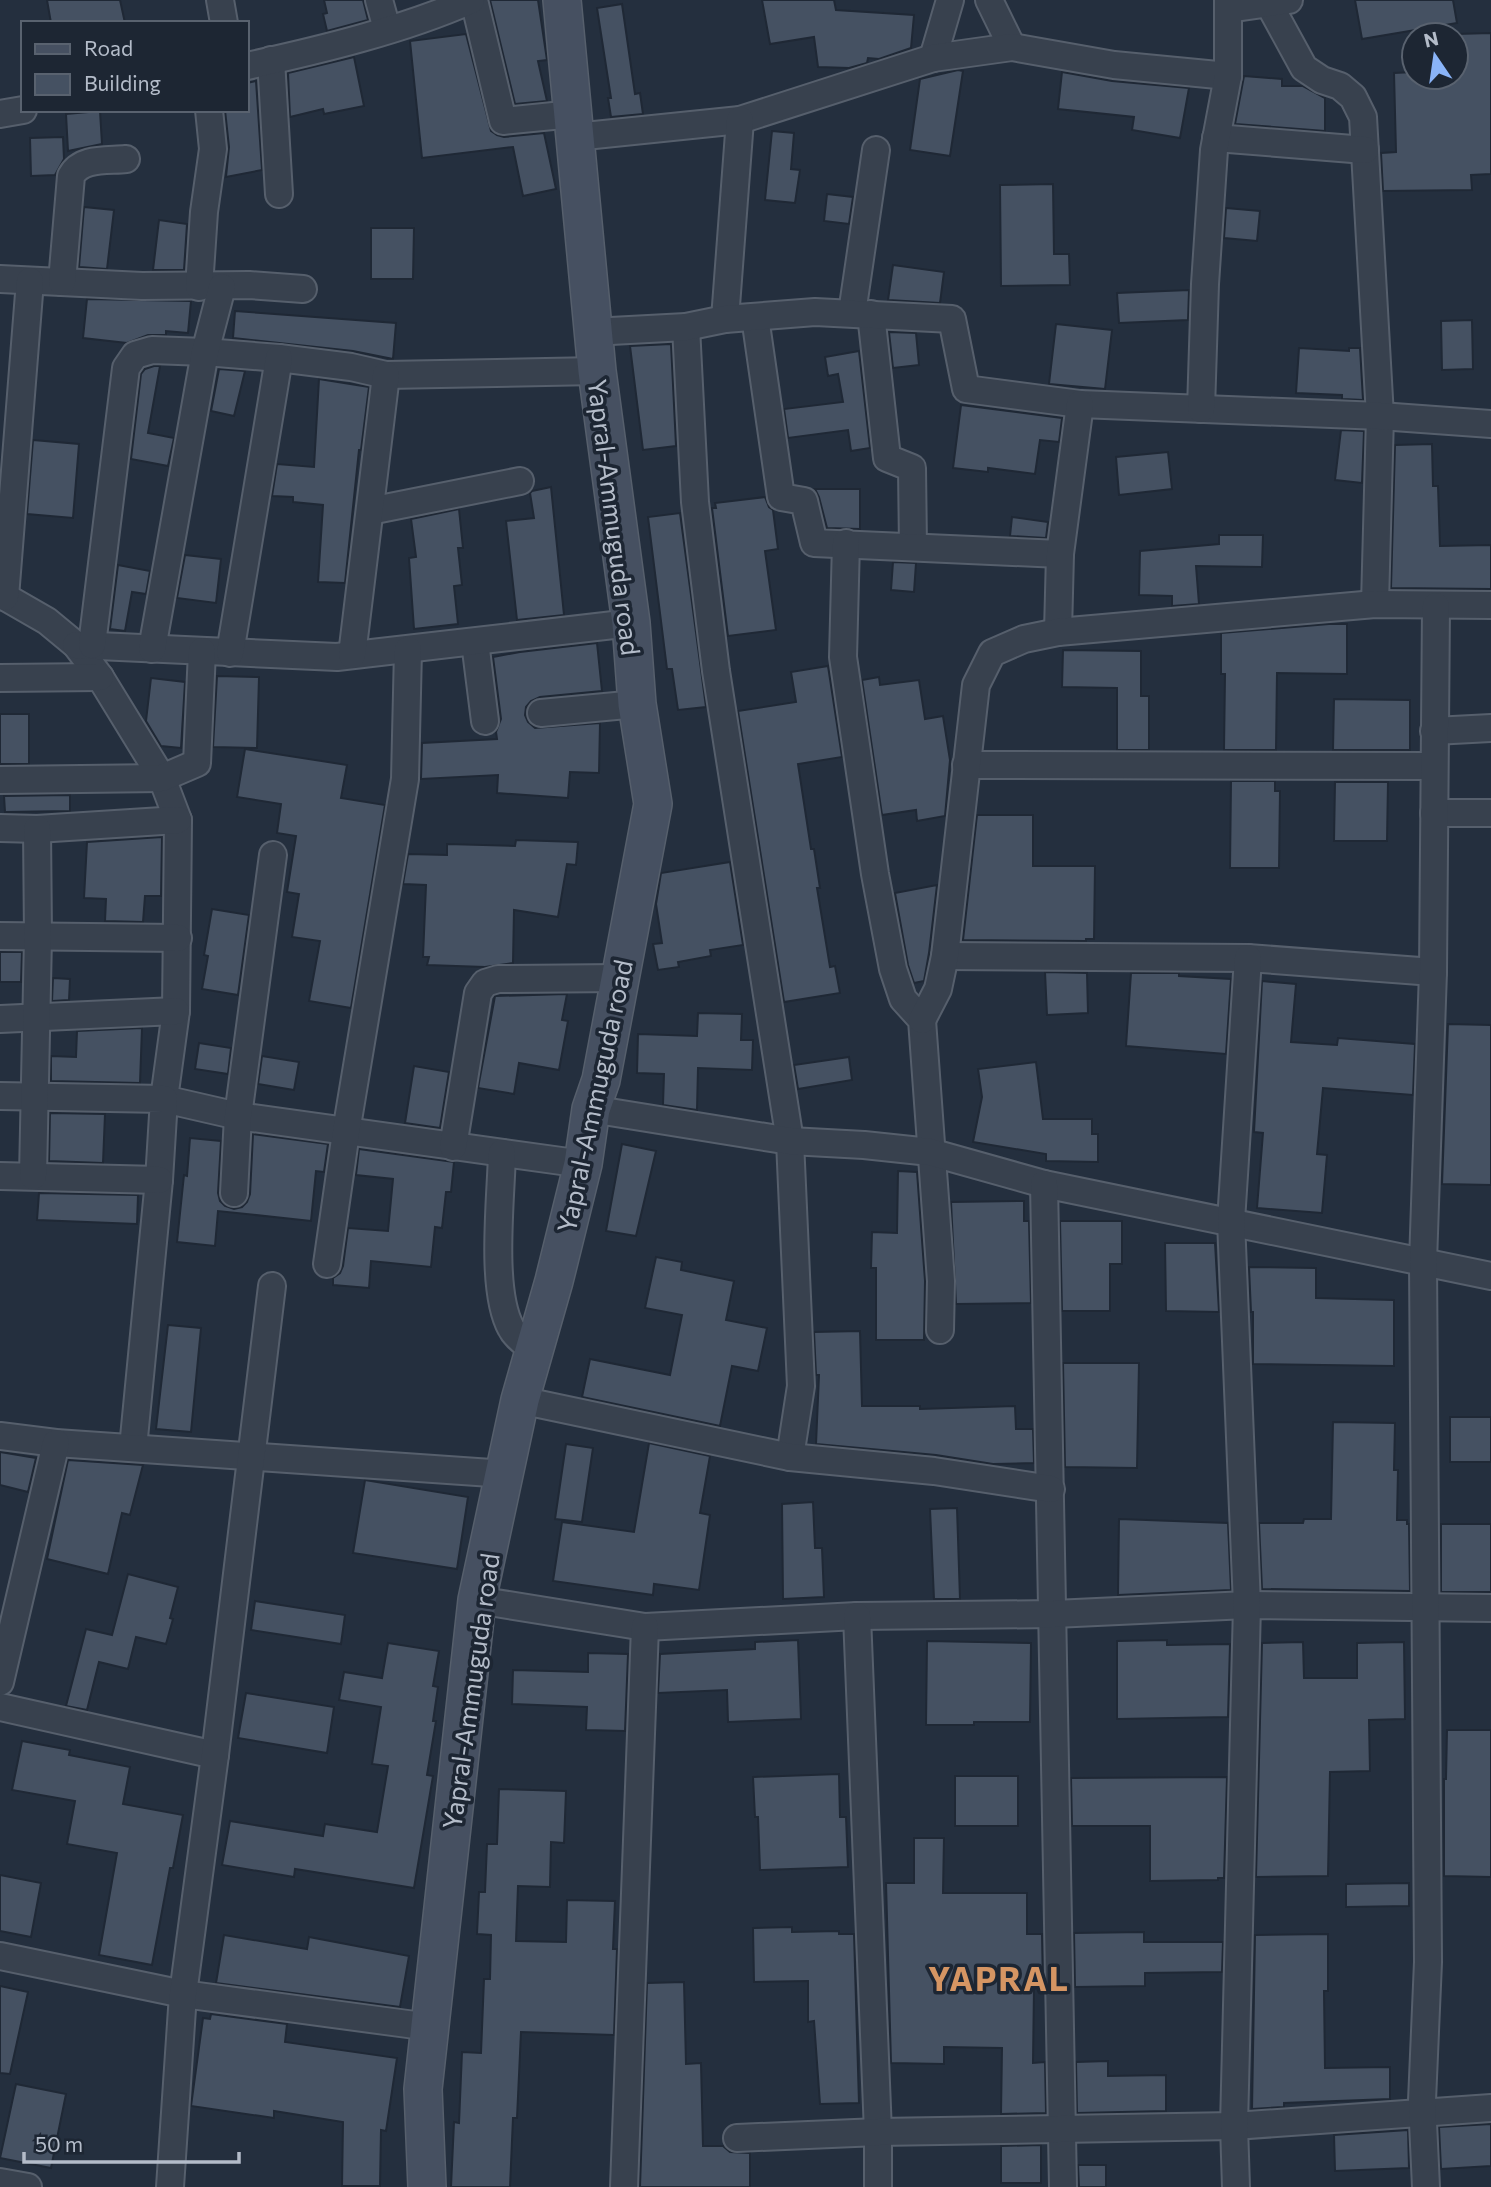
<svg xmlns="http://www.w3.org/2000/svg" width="1491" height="2187" font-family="Commissioner,sans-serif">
  <rect width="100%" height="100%" fill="#242f3e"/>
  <g fill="#455162" stroke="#1f2835" stroke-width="2">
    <polygon points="47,0 120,0 125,23 51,23"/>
    <polygon points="324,0 363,0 368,20 327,31 323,14 327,13"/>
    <polygon points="490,0 538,0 547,60 538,61 547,101 515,104"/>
    <polygon points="762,0 834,0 836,10 914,15 911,48 879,59 868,58 867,63 849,68 818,67 814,37 770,44"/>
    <polygon points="1355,0 1453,0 1457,23 1362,39"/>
    <polygon points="622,4 635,94 640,93 643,114 611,117 608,98 611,98 597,8"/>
    <polygon points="1491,33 1491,174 1471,175 1472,190 1383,191 1381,153 1396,152 1394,73 1414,72 1414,77 1456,77 1456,34"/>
    <polygon points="466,34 491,131 497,135 504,137 544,133 556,189 523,196 513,147 422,158 410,41"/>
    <polygon points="354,57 364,106 324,114 323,109 290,117 288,73"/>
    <polygon points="958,70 963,71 950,156 910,150 920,79"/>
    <polygon points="1062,72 1112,81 1189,88 1180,138 1132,130 1134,117 1058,109"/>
    <polygon points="1244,76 1282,79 1282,86 1303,86 1325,98 1325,131 1235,124"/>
    <polygon points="256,81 262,170 226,177 229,147 225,110 247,110 247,83"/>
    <polygon points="100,111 102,144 68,151 66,114"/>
    <polygon points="772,131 794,133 791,169 800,170 795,203 765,200"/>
    <polygon points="63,137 64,159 55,175 31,176 30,138"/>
    <polygon points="1053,184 1054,254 1069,254 1070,285 1001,286 1000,185"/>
    <polygon points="827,194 853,197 849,224 824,221"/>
    <polygon points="84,207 114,210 107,269 79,267"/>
    <polygon points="1226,208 1260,211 1257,241 1224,238"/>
    <polygon points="159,220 187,224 184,270 153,270"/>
    <polygon points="371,228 414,228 413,279 371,279"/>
    <polygon points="893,265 944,272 940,303 888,300"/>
    <polygon points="1189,290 1188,320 1119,323 1117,293"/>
    <polygon points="87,299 191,301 188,333 166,331 166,335 148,335 127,343 83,338"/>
    <polygon points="235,311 396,323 393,359 353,351 233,338"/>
    <polygon points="1472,320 1473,369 1442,370 1441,321"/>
    <polygon points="1056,324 1112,330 1105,389 1049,384"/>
    <polygon points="889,332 916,333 919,365 893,368"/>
    <polygon points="671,344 676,446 643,450 630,346"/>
    <polygon points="1299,348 1349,351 1349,348 1360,348 1363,400 1342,399 1342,395 1296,393"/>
    <polygon points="859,351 870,448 851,451 848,430 788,438 784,409 843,402 838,374 828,376 825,357"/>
    <polygon points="154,366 160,366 148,433 174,438 168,466 131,459 141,374 145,369"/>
    <polygon points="219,369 245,371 234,416 211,411"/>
    <polygon points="319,379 369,387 361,450 359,450 345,583 318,582 323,505 293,502 293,497 272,496 277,464 314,467"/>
    <polygon points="961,405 1062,418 1059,442 1040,440 1035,474 988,468 988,472 953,468"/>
    <polygon points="1341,430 1364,431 1362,483 1335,480"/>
    <polygon points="33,440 79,444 73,518 27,514"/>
    <polygon points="1432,444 1433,486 1438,486 1440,546 1491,545 1491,589 1391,588 1395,445"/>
    <polygon points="1168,452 1172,489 1119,495 1116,457"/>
    <polygon points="551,487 564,615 517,620 506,521 534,518 530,493 532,491"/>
    <polygon points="860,489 860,529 827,528 819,497 815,489"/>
    <polygon points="765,497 769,507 773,510 778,549 765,551 776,630 728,636 712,508 716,508 715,503"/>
    <polygon points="459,509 463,548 458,548 462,585 454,586 458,624 414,629 409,558 416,557 411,519"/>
    <polygon points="680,513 706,707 678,710 672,669 667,669 648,517"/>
    <polygon points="1012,517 1048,522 1046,538 1010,536"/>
    <polygon points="1219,535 1263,535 1262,567 1196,566 1199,604 1172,606 1172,596 1139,595 1140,551 1219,544"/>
    <polygon points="185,555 221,559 216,603 177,598"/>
    <polygon points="893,562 916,563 914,592 891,590"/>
    <polygon points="118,565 150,571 146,594 132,592 125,631 110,629"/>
    <polygon points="1329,624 1347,624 1347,674 1277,673 1276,750 1224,750 1225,674 1221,674 1221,633"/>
    <polygon points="597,643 602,691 540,697 531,701 526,707 525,715 528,722 535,728 600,723 599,773 570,772 568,798 497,793 498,775 421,779 422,743 497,739 496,732 501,719 493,657 520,652"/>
    <polygon points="1063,650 1141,651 1141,696 1149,696 1149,750 1117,750 1117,688 1062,687"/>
    <polygon points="828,666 842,757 798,764 811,849 814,849 820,888 817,888 830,967 835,966 840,993 784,1002 738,711 796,702 791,672"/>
    <polygon points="217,676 259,677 257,748 213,747"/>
    <polygon points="879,677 880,685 919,680 925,719 943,716 950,760 945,816 917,821 916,810 882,815 862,680"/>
    <polygon points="151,678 185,682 181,748 161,746 146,721"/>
    <polygon points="1334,699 1410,700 1410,750 1333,750"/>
    <rect x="0" y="714" width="29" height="50"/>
    <polygon points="245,749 347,765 341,798 385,805 351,1008 309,1001 320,941 292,937 299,894 287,892 296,836 277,833 281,804 237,797"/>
    <polygon points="1231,781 1275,781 1275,791 1280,791 1279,868 1230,868"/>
    <polygon points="1335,782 1388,782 1387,841 1334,841"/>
    <polygon points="70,795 70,811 5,812 4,796"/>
    <polygon points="977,815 1033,815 1033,866 1095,866 1094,939 1086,939 1086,941 963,940"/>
    <polygon points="162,837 161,896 145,896 143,922 105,921 106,899 84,898 87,842"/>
    <polygon points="516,840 578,842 576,865 567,864 558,917 514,910 513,963 485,967 427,965 429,957 423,957 426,885 403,884 408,854 447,855 447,844 515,846"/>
    <polygon points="730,862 743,945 710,950 711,956 678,962 679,967 658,970 653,944 662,943 656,904 661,873"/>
    <polygon points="937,885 929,953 924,981 914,983 908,965 895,893"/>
    <polygon points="212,909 249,915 238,995 202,989 208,956 204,955"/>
    <polygon points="0,952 22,952 21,982 0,982"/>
    <polygon points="1045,972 1087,973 1088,1013 1047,1015"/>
    <polygon points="1131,973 1179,973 1179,976 1231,979 1226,1054 1126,1046"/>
    <polygon points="53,978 70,979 69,1000 52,1001"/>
    <polygon points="1262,981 1296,984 1291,1042 1337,1045 1338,1038 1415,1044 1413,1095 1323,1088 1317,1154 1327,1155 1322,1213 1257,1208 1263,1133 1254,1132"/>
    <polygon points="567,994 562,1020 568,1021 559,1070 519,1063 514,1094 478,1088 495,996"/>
    <polygon points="698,1013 742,1014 741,1040 753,1040 752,1070 698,1068 697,1110 663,1105 664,1074 637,1073 638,1034 697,1036"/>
    <polygon points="1448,1024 1491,1025 1491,1185 1442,1184"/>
    <polygon points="142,1028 140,1083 51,1081 51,1056 76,1057 77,1031"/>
    <polygon points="199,1043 231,1048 228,1074 195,1069"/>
    <polygon points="262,1056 299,1062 294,1090 258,1084"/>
    <polygon points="849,1057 852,1080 798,1089 794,1065"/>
    <polygon points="1036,1062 1043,1119 1092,1119 1092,1134 1098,1134 1098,1162 1046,1161 1046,1154 973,1142 982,1097 978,1069"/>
    <polygon points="414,1066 449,1072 440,1128 405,1123"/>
    <polygon points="50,1113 105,1114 103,1163 49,1161"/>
    <polygon points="253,1134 328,1144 324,1172 316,1171 311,1221 218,1211 215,1246 177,1242 184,1175 187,1176 190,1138 221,1141 218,1193 220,1201 225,1206 234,1209 242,1207 247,1202 250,1194"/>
    <polygon points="622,1144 656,1151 636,1236 606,1231"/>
    <polygon points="359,1149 454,1162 451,1192 446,1192 442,1228 435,1227 431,1267 371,1261 369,1288 333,1285 333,1278 340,1273 343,1266 348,1228 388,1231 393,1179 356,1175"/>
    <polygon points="898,1171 917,1172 925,1281 924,1340 876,1340 876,1268 871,1268 872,1232 897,1233"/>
    <polygon points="39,1193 138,1195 137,1224 37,1220"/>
    <polygon points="1024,1201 1024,1221 1029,1221 1031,1303 956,1304 951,1202"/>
    <polygon points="1060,1221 1122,1221 1122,1264 1110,1264 1110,1311 1062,1311"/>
    <polygon points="1165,1243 1215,1243 1219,1312 1166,1311"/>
    <polygon points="656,1257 682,1262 681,1270 734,1281 726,1320 767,1328 758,1371 732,1366 720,1426 582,1397 590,1359 670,1375 682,1315 645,1308"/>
    <polygon points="1249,1267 1316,1268 1316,1298 1394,1300 1394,1366 1253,1364 1253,1312 1251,1312"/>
    <polygon points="168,1325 201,1328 191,1432 156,1429"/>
    <polygon points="860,1331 862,1406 920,1406 920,1409 1015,1406 1016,1429 1033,1429 1034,1463 993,1464 936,1455 816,1444 819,1375 816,1375 814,1332"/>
    <polygon points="1063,1363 1139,1363 1137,1468 1065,1467"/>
    <rect x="1450" y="1417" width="41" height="45"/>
    <polygon points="1333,1422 1395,1423 1394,1470 1398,1470 1397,1520 1407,1520 1407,1524 1409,1524 1410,1591 1262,1589 1259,1523 1303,1523 1304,1519 1331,1519"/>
    <polygon points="649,1443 710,1456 700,1513 710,1515 699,1590 654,1584 653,1595 553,1581 562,1522 634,1532"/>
    <polygon points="566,1444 593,1448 582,1522 555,1519"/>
    <polygon points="0,1452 36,1458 28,1492 0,1485"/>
    <polygon points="68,1460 143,1465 130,1515 122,1513 108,1574 47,1559"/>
    <polygon points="365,1480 468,1497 457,1569 353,1553"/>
    <polygon points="813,1502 815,1548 822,1548 824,1597 783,1599 782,1504"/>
    <polygon points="957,1508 960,1599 934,1599 930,1509"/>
    <polygon points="1119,1519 1228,1523 1231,1590 1118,1595"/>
    <rect x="1441" y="1524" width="50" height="68"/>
    <polygon points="128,1574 178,1587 170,1618 173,1619 166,1644 136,1637 128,1669 99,1662 87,1710 66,1706 86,1629 112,1635"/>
    <polygon points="255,1601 345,1615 341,1644 251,1630"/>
    <polygon points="798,1640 801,1719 728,1722 727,1690 658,1693 660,1654 755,1649 755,1642"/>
    <polygon points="1167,1640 1167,1645 1230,1644 1228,1717 1117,1719 1117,1641"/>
    <polygon points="927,1641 1031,1643 1030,1722 974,1722 974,1725 926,1725"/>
    <polygon points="1303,1642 1304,1678 1357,1678 1357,1643 1404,1642 1405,1719 1369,1720 1370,1771 1330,1772 1328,1876 1256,1877 1262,1643"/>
    <polygon points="388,1643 439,1651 433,1686 438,1687 433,1721 436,1721 427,1775 433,1776 414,1888 295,1869 294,1877 222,1865 230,1821 323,1836 325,1824 377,1832 388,1766 372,1764 381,1707 339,1700 344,1672 382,1678"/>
    <polygon points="588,1653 628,1654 625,1731 586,1730 587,1707 512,1704 513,1670 588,1672"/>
    <polygon points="246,1693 334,1707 327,1753 238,1738"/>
    <polygon points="1447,1730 1491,1730 1491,1877 1444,1876 1444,1779 1446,1779"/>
    <polygon points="22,1741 70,1750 69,1755 130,1767 123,1804 183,1815 173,1868 170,1868 152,1965 99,1955 117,1853 67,1844 75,1801 12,1790"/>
    <polygon points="839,1774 840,1817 846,1817 848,1867 760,1870 758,1817 755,1817 753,1777"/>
    <rect x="955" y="1776" width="63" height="50"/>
    <polygon points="1227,1777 1224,1878 1218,1878 1218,1880 1150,1881 1150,1826 1072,1826 1071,1778"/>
    <polygon points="499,1789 566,1791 564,1843 551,1842 550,1887 518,1886 516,1941 566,1942 567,1900 615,1901 613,1949 617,1949 614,2035 521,2032 517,2118 513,2118 510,2187 451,2187 454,2122 459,2123 462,2052 481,2053 484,1979 490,1979 491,1935 477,1934 479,1892 485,1892 487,1844 497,1844"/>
    <polygon points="914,1838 944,1838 943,1893 1027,1893 1027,1934 1042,1934 1043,1988 1034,1988 1033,2063 1045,2062 1046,2113 1001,2114 1002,2048 944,2047 944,2064 891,2063 886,1883 914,1883"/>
    <polygon points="0,1875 41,1883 31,1937 0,1931"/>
    <polygon points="1409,1883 1409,1906 1346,1907 1346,1884"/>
    <polygon points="792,1927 792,1932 839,1931 839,1934 854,1934 859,2103 820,2104 814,2021 808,2022 808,1981 754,1982 753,1928"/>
    <polygon points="1144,1932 1144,1942 1223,1942 1222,1972 1145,1973 1145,1986 1075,1987 1074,1933"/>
    <polygon points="1328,1934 1328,1991 1324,1991 1325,2068 1390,2067 1390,2099 1284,2103 1284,2107 1252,2109 1255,1935"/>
    <polygon points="224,1935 307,1949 309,1937 409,1956 400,2007 216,1983"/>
    <polygon points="684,1982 686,2064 701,2063 703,2146 723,2146 730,2152 750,2153 750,2187 640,2187 647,1983"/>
    <polygon points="0,1986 28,1992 10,2074 0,2073"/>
    <polygon points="211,2014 287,2024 285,2042 397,2058 386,2131 381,2130 380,2186 342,2186 343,2122 274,2111 274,2118 191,2106 203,2018 210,2019"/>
    <polygon points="1108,2061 1108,2076 1166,2075 1166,2111 1077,2113 1076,2062"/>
    <polygon points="16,2084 66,2094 51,2168 0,2158"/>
    <polygon points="1491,2124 1491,2166 1441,2169 1439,2127"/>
    <polygon points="1408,2130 1409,2168 1335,2171 1334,2135"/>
    <polygon points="1041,2145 1041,2183 1001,2183 1001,2146"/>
    <polygon points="1078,2165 1106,2165 1106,2187 1079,2187"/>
  </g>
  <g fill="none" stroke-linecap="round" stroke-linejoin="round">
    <g stroke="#565f6c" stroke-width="30">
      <g id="street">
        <polyline points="220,0 224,23"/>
        <polyline points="379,0 387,29"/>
        <polyline points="474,0 503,121 573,114"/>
        <polyline points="989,0 1012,47"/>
        <polyline points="1269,4 1304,68 1322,80 1340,86 1353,97 1363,117 1380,416 1375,604"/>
        <polyline points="1228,9 1289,0"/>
        <polyline points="933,58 950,0"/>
        <polyline points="271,60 279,194"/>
        <path d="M247,66C320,50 403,30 471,0"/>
        <polyline points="0,114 23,110"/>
        <polyline points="575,137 740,120 933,58 1012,47 1114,65 1228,76"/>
        <polyline points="1216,138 1365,150"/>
        <polyline points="0,279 142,286 249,285 303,289"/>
        <path d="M62,282L71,176C81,157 107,161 126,159"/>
        <polyline points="199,287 204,212 213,149 209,110"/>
        <polyline points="852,313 876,150"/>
        <polyline points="871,314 887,458 912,468 913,547"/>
        <polyline points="755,317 781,497 804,501 814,543 1060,554"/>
        <polyline points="725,319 740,120"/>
        <polyline points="686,327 695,502 716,671 790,1141 801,1386 790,1457"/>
        <polyline points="592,332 686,327 725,319 815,312 952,319 966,389 1080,404 1380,416 1491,424"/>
        <polyline points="1201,409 1205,284 1214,150 1228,76 1228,0"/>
        <polyline points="370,511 520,481"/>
        <polyline points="846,543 843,657 875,874 893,969 903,999 922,1020 941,1281 940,1330"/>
        <polyline points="0,594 47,621 76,645 100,677 162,778 178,820 176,1011 164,1099 238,1116 583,1164"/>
        <polyline points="5,597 30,281"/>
        <polyline points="1058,632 1060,554 1080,404"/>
        <polyline points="475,642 485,721"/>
        <polyline points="76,645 337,657 631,623"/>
        <polyline points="92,645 126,368 135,355 152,350 205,352 279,358 351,367 386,375 597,371"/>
        <polyline points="152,649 205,352 222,287"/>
        <polyline points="230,653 279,358"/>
        <polyline points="352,655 386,375"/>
        <polyline points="0,678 100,677"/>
        <polyline points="541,713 637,704"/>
        <polyline points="1434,731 1491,728"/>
        <polyline points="966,765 1433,766"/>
        <polyline points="0,780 162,778 197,763 202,651"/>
        <polyline points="1434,813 1491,813"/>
        <polyline points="0,828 37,829 178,820"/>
        <polyline points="0,936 178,938"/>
        <polyline points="945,956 1248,958 1433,972"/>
        <polyline points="0,1019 176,1011"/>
        <polyline points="922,1020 938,989 945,956 976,685 992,653 1024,639 1058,632 1375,604 1491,605"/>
        <polyline points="0,1096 164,1099 159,1180 133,1448"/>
        <polyline points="591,1109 790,1141 864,1145 930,1152 1044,1184 1491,1276"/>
        <polyline points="453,1147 478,993 485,983 498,979 620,978"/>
        <path d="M502,1153C501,1198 490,1290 511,1328C515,1337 527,1344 534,1351"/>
        <polyline points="0,1176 159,1180"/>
        <polyline points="33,1176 38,937 37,829"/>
        <polyline points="1044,1184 1063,2187"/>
        <polyline points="234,1193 238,1116 273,855"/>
        <polyline points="327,1264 346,1132 405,779 408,650"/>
        <polyline points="520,1400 790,1457 934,1471 1051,1489"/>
        <polyline points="0,1436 56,1443 506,1474"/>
        <polyline points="477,1600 645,1627 857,1616 1054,1614 1247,1605 1491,1608"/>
        <polyline points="857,1616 878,2132 878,2187"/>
        <polyline points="0,1682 56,1443"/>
        <polyline points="0,1707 215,1755"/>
        <polyline points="0,1956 183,1994 430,2027"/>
        <polyline points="737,2138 878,2132 1234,2126 1491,2108"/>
        <polyline points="0,2182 28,2187"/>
        <polyline points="170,2187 183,1994 215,1755 272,1286"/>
        <polyline points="624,2187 645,1627"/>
        <polyline points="1236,2187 1234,2126 1247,1605 1231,1221 1248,958"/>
        <polyline points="1426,2187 1422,2101 1428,1962 1423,1262 1433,972 1436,606"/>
      </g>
    </g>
    <g stroke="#565f6c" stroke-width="40">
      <polyline id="secondary" points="427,2187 423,2089 477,1600 520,1400 554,1281 583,1164 591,1109 601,1080 653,804 637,704 631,623 597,371 562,0"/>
    </g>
    <use href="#street" stroke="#38414e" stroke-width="26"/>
    <use href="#secondary" stroke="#465061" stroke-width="37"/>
  </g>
  <g text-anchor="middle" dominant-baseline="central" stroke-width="7" stroke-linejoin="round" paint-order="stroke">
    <g font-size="26" fill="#b4bcc9" stroke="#1d2633">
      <text transform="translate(615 517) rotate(83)">Yapral-Ammuguda road</text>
      <text transform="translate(594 1096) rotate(-78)">Yapral-Ammuguda road</text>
      <text transform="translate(470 1691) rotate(-82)">Yapral-Ammuguda road</text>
    </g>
    <g font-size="33" font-weight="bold" letter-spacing="2" fill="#d59563" stroke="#1d2633">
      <text x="999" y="1977">YAPRAL</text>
    </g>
  </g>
  <rect x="21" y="21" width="228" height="91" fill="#1d2633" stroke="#59626f" stroke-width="2"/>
  <rect x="35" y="44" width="35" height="10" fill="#465061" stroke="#59626f" stroke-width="2"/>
  <text x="84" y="56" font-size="21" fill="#b4bcc9">Road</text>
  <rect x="35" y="74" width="35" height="21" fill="#455162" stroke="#59626f" stroke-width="2"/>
  <text x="84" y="91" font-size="21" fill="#b4bcc9">Building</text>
  <g transform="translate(1435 56) rotate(347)"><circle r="33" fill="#1d2633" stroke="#59626f" stroke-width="2"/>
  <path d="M0-5L12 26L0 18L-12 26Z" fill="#8ab4f8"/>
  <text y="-10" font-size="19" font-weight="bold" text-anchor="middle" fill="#b4bcc9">N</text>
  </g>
  <path d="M24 2152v10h215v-10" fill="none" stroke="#b4bcc9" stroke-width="3.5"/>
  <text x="35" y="2152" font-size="21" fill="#b4bcc9" stroke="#1d2633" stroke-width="5" paint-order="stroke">50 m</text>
</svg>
